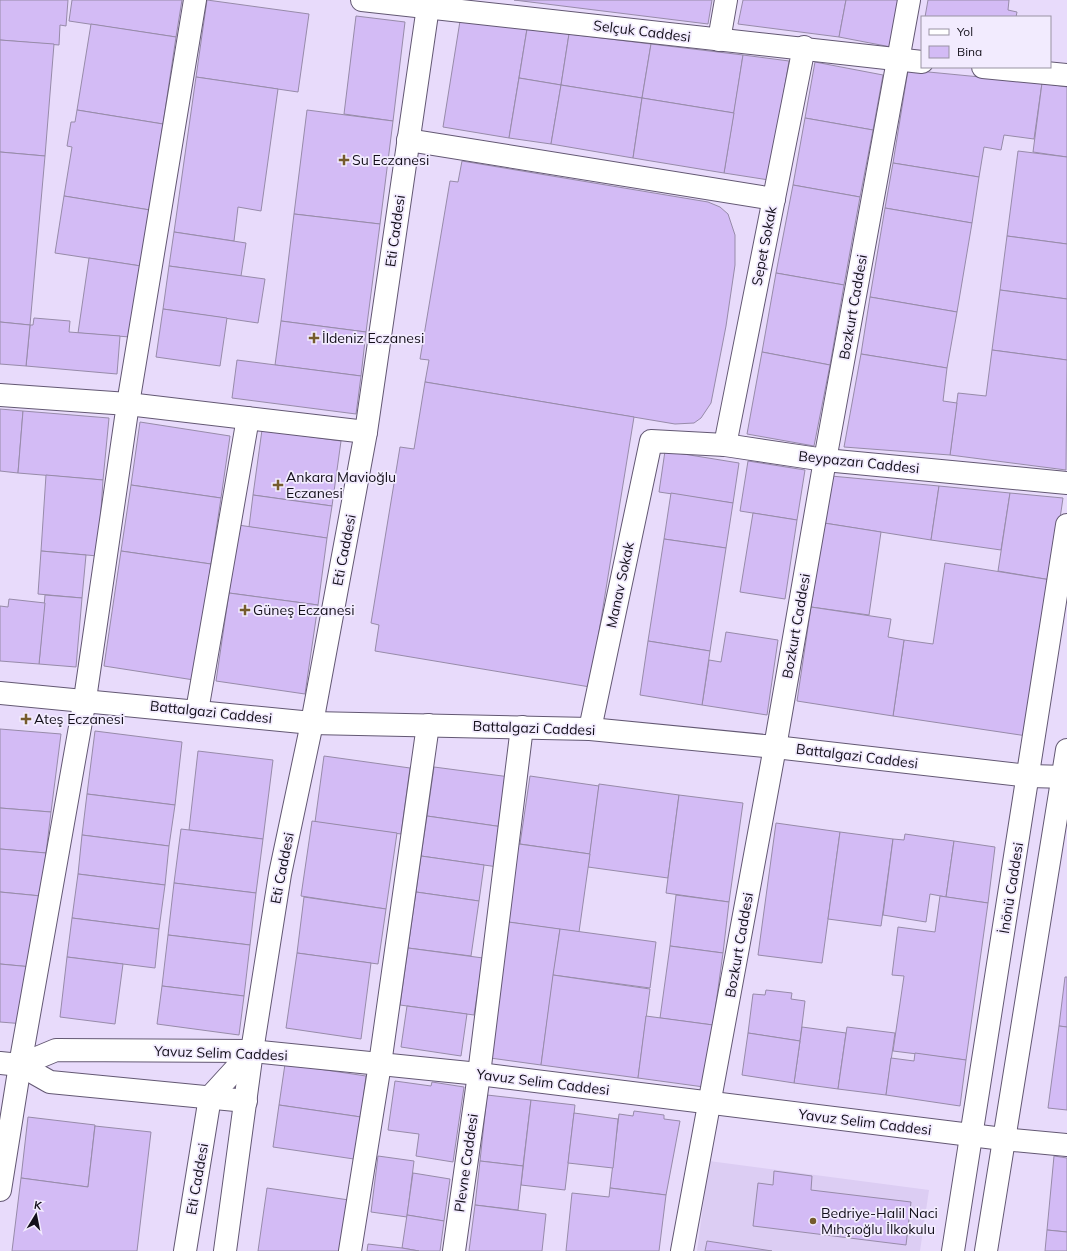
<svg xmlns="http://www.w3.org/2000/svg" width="1067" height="1251" font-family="Mulish,sans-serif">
  <rect width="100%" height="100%" fill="#e8dbfb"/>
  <polygon fill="#dccdf3" points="709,1161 929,1190 920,1251 697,1251"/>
  <g fill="#d3bbf5" stroke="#978ba9">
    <polygon points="0,0 68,0 66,26 60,25 59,45 0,40"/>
    <polygon points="72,0 182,0 176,37 69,21"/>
    <polygon points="207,0 309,14 298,92 196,77"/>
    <polygon points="514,0 712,0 708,24"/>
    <polygon points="743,0 846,0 839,37 738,24"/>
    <polygon points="846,0 900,0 891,47 839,37"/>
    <polygon points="928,0 1009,0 1008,10 1017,12 1016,17 925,17"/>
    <polygon points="356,16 405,22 393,121 344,114"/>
    <polygon points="460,21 527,29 509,138 443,127"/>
    <polygon points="91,24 176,37 163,124 77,110"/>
    <polygon points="527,29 569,34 561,85 519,78"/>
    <polygon points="569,34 651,44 642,98 561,85"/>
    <polygon points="0,40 54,44 45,156 0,152"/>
    <polygon points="651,44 743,55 734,113 642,98"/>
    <polygon points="743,55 789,61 769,180 724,173"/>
    <polygon points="815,62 883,75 873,130 805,118"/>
    <polygon points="908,70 1042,83 1034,139 1004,135 1001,150 984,147 979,177 893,163"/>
    <polygon points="196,77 278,89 261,211 238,207 234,241 174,232"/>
    <polygon points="519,78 561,85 551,144 509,138"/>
    <polygon points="1042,83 1067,87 1067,157 1033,152"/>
    <polygon points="561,85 642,98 633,158 551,144"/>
    <polygon points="642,98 734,113 724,173 633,158"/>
    <polygon points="77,110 163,124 150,210 64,196 72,147 67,146 71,122 75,122"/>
    <polygon points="307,110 393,121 380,224 294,214"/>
    <polygon points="805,118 873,130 860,197 793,185"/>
    <polygon points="1018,151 1067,157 1067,244 1007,236"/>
    <polygon points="0,152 45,156 30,325 0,322"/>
    <polygon points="462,161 708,202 720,207 728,214 735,235 735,265 726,326 711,403 701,418 694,423 675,424 425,382 429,360 420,359 450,181 458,182"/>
    <polygon points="893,163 979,177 972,223 885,208"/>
    <polygon points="793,185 860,197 844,285 776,273"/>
    <polygon points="64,196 150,210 141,266 55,253"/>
    <polygon points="885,208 972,223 957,312 870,297"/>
    <polygon points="294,214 380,224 366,332 281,321"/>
    <polygon points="174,232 246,243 241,276 169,266"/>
    <polygon points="1007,236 1067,244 1067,299 1000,290"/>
    <polygon points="89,258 141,266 130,337 78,333"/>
    <polygon points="169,266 265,279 258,323 163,309"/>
    <polygon points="776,273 844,285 830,365 762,352"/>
    <polygon points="1000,290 1067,299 1067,360 992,350"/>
    <polygon points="870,297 957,312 947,368 861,354"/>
    <polygon points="163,309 227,318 220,366 156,357"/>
    <polygon points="34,318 70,321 69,332 120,336 117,374 26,366 30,325 33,325"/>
    <polygon points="281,321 366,332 361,376 275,365"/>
    <polygon points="0,322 30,325 26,366 0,364"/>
    <polygon points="992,350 1067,360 1066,470 950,455 958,393 986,396"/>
    <polygon points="762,352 830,365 814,446 747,434"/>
    <polygon points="861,354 947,368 943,401 957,403 950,455 844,447"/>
    <polygon points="237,360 361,376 356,414 232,398"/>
    <polygon points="425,382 634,417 590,687 375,651 379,625 371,623 400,447 414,449"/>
    <polygon points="0,409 23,411 18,473 0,471"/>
    <polygon points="23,411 109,418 103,480 18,473"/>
    <polygon points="140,422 230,436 221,498 131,485"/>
    <polygon points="262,430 341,441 332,506 253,495"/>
    <polygon points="665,451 739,463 733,503 659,492"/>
    <polygon points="748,461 805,470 797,520 740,511"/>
    <polygon points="46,475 103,480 98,556 41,551"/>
    <polygon points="831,476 939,486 931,540 824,523"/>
    <polygon points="131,485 221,498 211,564 121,551"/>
    <polygon points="939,486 1010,493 1001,550 931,540"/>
    <polygon points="671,493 733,503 726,548 664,539"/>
    <polygon points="1010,493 1063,498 1051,580 998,571"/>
    <polygon points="253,495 332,506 327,538 249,527"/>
    <polygon points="753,513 797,520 785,599 740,592"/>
    <polygon points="824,523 881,532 869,615 811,607"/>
    <polygon points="238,525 327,538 318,605 229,593"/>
    <polygon points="664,539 726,548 710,651 648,641"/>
    <polygon points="41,551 86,555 82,598 38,594"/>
    <polygon points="121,551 211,564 194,680 104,666"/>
    <polygon points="945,563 1051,580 1027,736 893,716 904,640 933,644"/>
    <polygon points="229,593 318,605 305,694 216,681"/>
    <polygon points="45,595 82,598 76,667 39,664"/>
    <polygon points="9,599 45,603 39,664 0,661 0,606 8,607"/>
    <polygon points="811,607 891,619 888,637 904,640 893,716 797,701"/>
    <polygon points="726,632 778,640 767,715 702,705 709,660 721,662"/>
    <polygon points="648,641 710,651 702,705 640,695"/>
    <polygon points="0,729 61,734 51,812 0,808"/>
    <polygon points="95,731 182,742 175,805 87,794"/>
    <polygon points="198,751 273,760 263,839 189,830"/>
    <polygon points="324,756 410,768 401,834 315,822"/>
    <polygon points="434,767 510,777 503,827 427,816"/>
    <polygon points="530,776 599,786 590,854 520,844"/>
    <polygon points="599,784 679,795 668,878 588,867"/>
    <polygon points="87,794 175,805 169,846 82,835"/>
    <polygon points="679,795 743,803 729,902 666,893"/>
    <polygon points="0,808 51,812 46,853 0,849"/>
    <polygon points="427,816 503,827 498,867 421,856"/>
    <polygon points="312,821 397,833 386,909 301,896"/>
    <polygon points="776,823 840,832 822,963 758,955"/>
    <polygon points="181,829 263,839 256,893 174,883"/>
    <polygon points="840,832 893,839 881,926 828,919"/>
    <polygon points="905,834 954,841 946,897 930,894 926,922 883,915 893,839 904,840"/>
    <polygon points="82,835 169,846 165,885 78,874"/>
    <polygon points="954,841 995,847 988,903 946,897"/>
    <polygon points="512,843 590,854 579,932 501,921"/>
    <polygon points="0,849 46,853 41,896 0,892"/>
    <polygon points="421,856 484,865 479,901 416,892"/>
    <polygon points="78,874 165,885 159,929 72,918"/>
    <polygon points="174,883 256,893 250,945 168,935"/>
    <polygon points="0,892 41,896 32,967 0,964"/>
    <polygon points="416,892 479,901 471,956 408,948"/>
    <polygon points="676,895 729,902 723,953 670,946"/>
    <polygon points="940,896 988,903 966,1060 893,1051 904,976 892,975 898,927 935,932"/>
    <polygon points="304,897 386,909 378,964 297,953"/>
    <polygon points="72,918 159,929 155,968 67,957"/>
    <polygon points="501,921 560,929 541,1065 483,1057"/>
    <polygon points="560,929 656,942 650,988 553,975"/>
    <polygon points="168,935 250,945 244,996 162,986"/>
    <polygon points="670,946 723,953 713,1025 660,1018"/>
    <polygon points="408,948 483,958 474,1015 400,1005"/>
    <polygon points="297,953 371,963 361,1039 286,1028"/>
    <polygon points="67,957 123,964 115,1024 60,1017"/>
    <polygon points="0,964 32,967 25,1024 0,1022"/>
    <polygon points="553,975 650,989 638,1078 541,1065"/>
    <polygon points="1065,977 1067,977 1067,1027 1059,1026"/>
    <polygon points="162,986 244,996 239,1035 157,1024"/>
    <polygon points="766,990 792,993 791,999 805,1001 800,1041 748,1033 753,994 765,995"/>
    <polygon points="407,1006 467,1014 461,1056 401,1047"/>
    <polygon points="646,1016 713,1025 704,1087 638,1078"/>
    <polygon points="1059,1026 1067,1027 1067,1110 1048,1108"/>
    <polygon points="802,1027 846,1033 838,1089 794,1083"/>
    <polygon points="847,1027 895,1033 886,1095 838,1089"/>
    <polygon points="748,1033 800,1041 794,1083 742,1075"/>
    <polygon points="915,1053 966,1060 960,1106 886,1095 891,1058 914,1061"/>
    <polygon points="285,1064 366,1076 361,1117 279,1105"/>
    <polygon points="395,1081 431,1086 432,1082 464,1087 453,1162 416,1156 419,1134 388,1130"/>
    <polygon points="487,1095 531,1100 523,1166 480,1161"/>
    <polygon points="531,1100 575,1105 565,1190 521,1185"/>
    <polygon points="279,1105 361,1117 354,1159 273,1147"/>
    <polygon points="634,1111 664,1115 664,1119 680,1121 666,1195 610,1188 619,1114 633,1116"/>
    <polygon points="574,1113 618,1119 613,1168 568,1163"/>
    <polygon points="28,1117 95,1125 88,1187 21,1178"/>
    <polygon points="95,1126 151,1132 137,1251 12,1251 21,1178 88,1187"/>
    <polygon points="378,1156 414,1161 407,1217 371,1212"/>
    <polygon points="1054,1156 1067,1158 1067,1232 1047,1230"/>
    <polygon points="480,1161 523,1166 518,1210 475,1205"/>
    <polygon points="774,1171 812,1176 811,1190 911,1202 906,1245 753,1226 758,1183 773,1185"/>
    <polygon points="413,1173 450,1179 444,1221 407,1215"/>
    <polygon points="267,1188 349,1200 341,1251 258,1251"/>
    <polygon points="610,1188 666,1195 659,1251 566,1251 572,1193 609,1197"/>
    <polygon points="475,1205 546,1214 542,1251 469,1251"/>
    <polygon points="407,1215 444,1221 440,1251 419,1251 402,1248"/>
    <polygon points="1047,1230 1067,1232 1067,1251 1045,1251"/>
    <polygon points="707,1241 772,1251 705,1251"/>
    <polygon points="368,1244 402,1248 419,1251 367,1251"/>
  </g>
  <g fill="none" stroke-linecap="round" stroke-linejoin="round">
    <g stroke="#635873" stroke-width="24">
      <g id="minor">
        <polyline points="362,0 922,62"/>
        <polyline points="719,40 726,0"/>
        <polyline points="983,67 1067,75"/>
        <polyline points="408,140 774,199"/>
        <polyline points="0,395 128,404 366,432"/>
        <polyline points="725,445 804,47"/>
        <polyline points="0,693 312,723 590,729 775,747 1029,776 1067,777"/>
        <polyline points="197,711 248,418"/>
        <polyline points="590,729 651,441 725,445 825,460 1067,483"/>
        <polyline points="0,1063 20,1065 50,1082 246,1101"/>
        <polyline points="20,1065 56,1050 252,1051 479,1074 1003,1139 1067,1145"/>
        <polyline points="0,1190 20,1065 85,699 128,404 195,0"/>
        <polyline points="185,1251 210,1097 252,1051"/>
        <polyline points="225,1251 252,1051 280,874 312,723 366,432 429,0"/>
        <polyline points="350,1251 380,1064 428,725"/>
        <polyline points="454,1251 479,1074 522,727"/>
        <polyline points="682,1251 775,747 825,460 909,0"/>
      </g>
    </g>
    <g stroke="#635873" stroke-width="24">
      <g id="major">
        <polyline points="953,1251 1067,525"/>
        <polyline points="986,1251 1067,750"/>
      </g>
    </g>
    <use href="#minor" stroke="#fff" stroke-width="22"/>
    <use href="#major" stroke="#fff" stroke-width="22"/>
  </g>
  <g fill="#755b2d" stroke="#f2ebfe" stroke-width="1.5">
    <path d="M342 154h4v4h4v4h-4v4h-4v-4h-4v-4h4z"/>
    <path d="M312 332h4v4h4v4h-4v4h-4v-4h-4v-4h4z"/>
    <path d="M276 479h4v4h4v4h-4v4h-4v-4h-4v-4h4z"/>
    <path d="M243 604h4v4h4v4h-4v4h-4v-4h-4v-4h4z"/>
    <path d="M24 713h4v4h4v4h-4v4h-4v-4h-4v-4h4z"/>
    <circle cx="813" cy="1221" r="4"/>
  </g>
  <g text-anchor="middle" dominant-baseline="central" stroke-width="3.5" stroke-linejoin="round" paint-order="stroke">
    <g font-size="14" fill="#130f1a" stroke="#f2ebfe">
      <text transform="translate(642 31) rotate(7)">Selçuk Caddesi</text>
      <text transform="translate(395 231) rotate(-82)">Eti Caddesi</text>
      <text transform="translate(764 246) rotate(-79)">Sepet Sokak</text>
      <text transform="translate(853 307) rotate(-80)">Bozkurt Caddesi</text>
      <text transform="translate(859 462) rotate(6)">Beypazarı Caddesi</text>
      <text transform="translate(344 550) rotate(-79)">Eti Caddesi</text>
      <text transform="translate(620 585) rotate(-78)">Manav Sokak</text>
      <text transform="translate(796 626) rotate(-80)">Bozkurt Caddesi</text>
      <text transform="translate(211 712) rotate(6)">Battalgazi Caddesi</text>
      <text transform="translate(534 728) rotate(2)">Battalgazi Caddesi</text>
      <text transform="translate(857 756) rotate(7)">Battalgazi Caddesi</text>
      <text transform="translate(282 868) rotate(-79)">Eti Caddesi</text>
      <text transform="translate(1011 888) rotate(-81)">İnönü Caddesi</text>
      <text transform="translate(739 945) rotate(-80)">Bozkurt Caddesi</text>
      <text transform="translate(221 1053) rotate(2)">Yavuz Selim Caddesi</text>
      <text transform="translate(543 1082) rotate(7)">Yavuz Selim Caddesi</text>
      <text transform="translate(865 1122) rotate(7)">Yavuz Selim Caddesi</text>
      <text transform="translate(466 1163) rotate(-82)">Plevne Caddesi</text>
      <text transform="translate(197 1179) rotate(-80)">Eti Caddesi</text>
    </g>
    <g font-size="14" fill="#130f1a" stroke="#f2ebfe" text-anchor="start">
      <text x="352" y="160">Su Eczanesi</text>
      <text x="322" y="338">İldeniz Eczanesi</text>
      <text x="286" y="477">Ankara Mavioğlu<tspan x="286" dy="16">Eczanesi</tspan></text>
      <text x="253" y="610">Güneş Eczanesi</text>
      <text x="34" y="719">Ateş Eczanesi</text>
      <text x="821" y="1213">Bedriye-Halil Naci<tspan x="821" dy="16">Mıhçıoğlu İlkokulu</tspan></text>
    </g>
  </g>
  <rect x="921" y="16" width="130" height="52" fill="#f2ebfe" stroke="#9993a3"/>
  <rect x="929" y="29" width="20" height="6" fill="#ffffff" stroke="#9993a3"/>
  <text x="957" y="36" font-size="12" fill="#130f1a">Yol</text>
  <rect x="929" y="46" width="20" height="12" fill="#d3bbf5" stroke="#9993a3"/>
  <text x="957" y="56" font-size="12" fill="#130f1a">Bina</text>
  <g transform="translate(36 1215) rotate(10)" stroke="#f2ebfe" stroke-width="3" paint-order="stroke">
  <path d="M0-3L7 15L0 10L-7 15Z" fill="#130f1a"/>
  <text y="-6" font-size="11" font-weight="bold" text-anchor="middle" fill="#130f1a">K</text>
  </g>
</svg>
